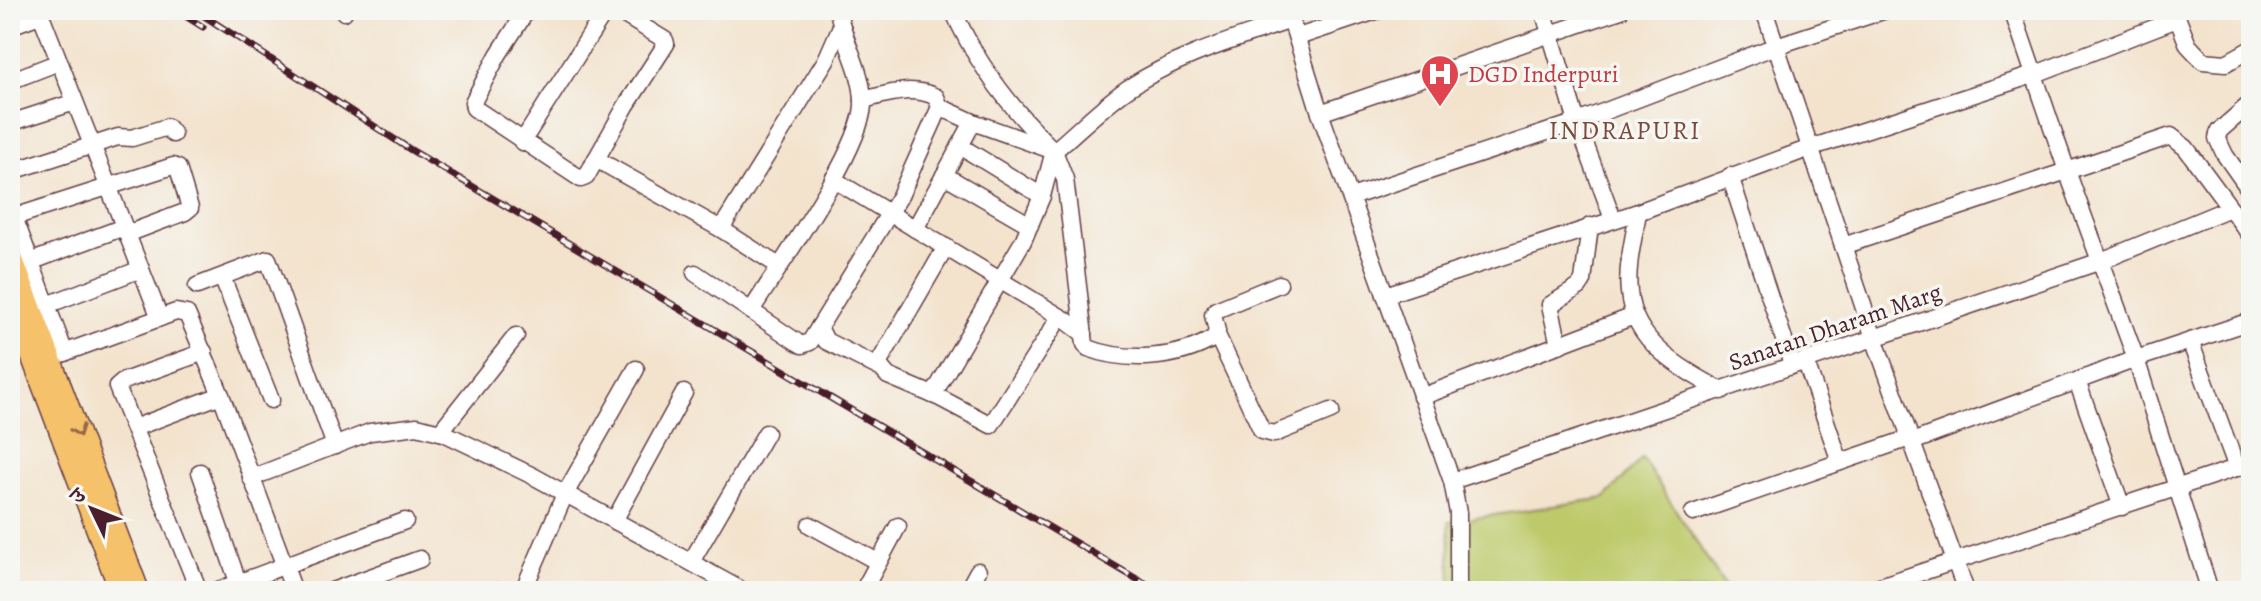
<svg xmlns="http://www.w3.org/2000/svg" width="2261" height="601" font-family="Alegreya,'Noto Serif Devanagari',serif">
  <rect width="100%" height="100%" fill="#f6f6f2"/>
  <filter id="ink" filterUnits="userSpaceOnUse"><feTurbulence type="fractalNoise" baseFrequency=".0125" numOctaves="2"/><feDisplacementMap in="SourceGraphic" scale="16" xChannelSelector="R" yChannelSelector="G"/><feConvolveMatrix kernelMatrix="1 2 1 2 8 2 1 2 1" color-interpolation-filters="sRGB"/></filter>
  <filter id="wash" filterUnits="userSpaceOnUse"><feTurbulence type="fractalNoise" baseFrequency=".006" numOctaves="4" result="noise"/><feDisplacementMap in="SourceGraphic" scale="32" xChannelSelector="R" yChannelSelector="G"/><feGaussianBlur stdDeviation="1.8" result="paint"/><feColorMatrix in="noise" values="0 0 0 0 0 0 0 0 0 0 0 0 0 0 0 0 0 1.4 0 .05"/><feComposite in="paint" operator="in"/></filter>
  <g filter="url(#wash)">
    <rect width="100%" height="100%" fill="#f3e3cd"/>
    <polygon fill="#beca6b" stroke="#84744b" stroke-width="2" points="1642,458 1728,591 1451,591 1449,522 1605,498"/>
  </g>
  <g filter="url(#ink)">
    <g fill="none" stroke-linecap="round" stroke-linejoin="round">
      <g stroke="#633c43" stroke-width="19">
        <g id="minor">
          <polyline points="527,10 498,55 473,102 474,108 581,179 586,177 626,106 666,44 665,40 616,10"/>
          <path d="M953,10C976,64 1012,110 1054,151C1079,130 1103,105 1130,87C1179,55 1237,39 1291,20"/>
          <polyline points="1288,10 1320,113 1452,481 1458,513 1458,591"/>
          <polyline points="1543,10 1577,122 1613,219"/>
          <polyline points="1764,10 1874,338 1966,591"/>
          <polyline points="2012,10 2067,171 2136,359 2210,591"/>
          <polyline points="344,12 345,10"/>
          <polyline points="2175,12 2188,45 2203,61 2226,63 2251,49"/>
          <polyline points="10,26 37,16 43,20 160,318"/>
          <polyline points="1298,37 1379,10"/>
          <polyline points="10,81 59,62"/>
          <polyline points="2251,103 2219,131 2217,138 2225,155 2251,192"/>
          <path d="M940,107L973,122L1054,151L1065,179L1085,344L1088,348C1127,363 1179,359 1214,338L1217,331L1213,315L1216,310L1279,284"/>
          <polyline points="1320,113 1621,10"/>
          <polyline points="10,123 75,102"/>
          <polyline points="522,142 606,10"/>
          <polyline points="960,146 1042,196"/>
          <polyline points="596,159 721,229 826,60 841,26"/>
          <polyline points="10,172 118,137 132,138 167,127 173,134"/>
          <polyline points="944,175 1030,225"/>
          <polyline points="1730,176 1792,364"/>
          <polyline points="833,179 1064,319"/>
          <polyline points="1351,197 1577,122 1776,46 1886,10"/>
          <polyline points="11,209 47,305"/>
          <path d="M1638,212C1634,238 1626,265 1629,292C1633,343 1682,369 1722,391"/>
          <polyline points="14,217 173,166 178,168 190,208 185,212 127,234"/>
          <polyline points="721,229 779,266"/>
          <polyline points="915,229 973,122"/>
          <polyline points="1843,246 2171,136 2186,148 2251,236"/>
          <polyline points="30,262 124,227"/>
          <path d="M695,273L797,342L802,345L810,342L900,196L940,107L936,97C912,85 888,94 863,100"/>
          <polyline points="222,277 271,400"/>
          <polyline points="197,286 268,259 335,446"/>
          <polyline points="1385,295 1638,212 1810,148 2033,75 2177,19"/>
          <path d="M751,311C778,267 861,151 863,105C864,72 843,42 838,10"/>
          <polyline points="819,327 826,341 882,369 888,376 940,398 991,425 1058,320 1064,319 1084,334"/>
          <polyline points="1217,335 1262,431 1274,434 1331,411"/>
          <polyline points="2190,341 2237,468"/>
          <polyline points="1559,345 1550,305 1579,287 1583,281 1590,226"/>
          <polyline points="65,353 47,305 141,269"/>
          <polyline points="50,358 176,312 187,314 221,395 294,591"/>
          <polyline points="1805,360 1840,462"/>
          <polyline points="877,366 946,247"/>
          <polyline points="2077,381 2122,507"/>
          <polyline points="933,395 1023,241 1042,196 1054,151"/>
          <polyline points="1421,397 1634,316"/>
          <polyline points="134,428 221,395"/>
          <polyline points="440,432 516,336"/>
          <polyline points="1912,442 2136,359 2251,321"/>
          <polyline points="200,472 238,582"/>
          <polyline points="251,478 370,432 417,426 444,433 533,476 743,591"/>
          <polyline points="1452,481 2101,261 2230,208"/>
          <polyline points="1693,513 1910,438"/>
          <polyline points="614,521 684,393"/>
          <polyline points="810,525 878,562"/>
          <polyline points="691,562 766,433"/>
          <polyline points="199,591 117,387 124,381 204,352"/>
          <polyline points="216,591 405,521"/>
          <polyline points="332,591 420,559"/>
          <polyline points="498,591 515,591"/>
          <polyline points="523,591 565,494 636,369"/>
          <polyline points="863,591 898,526"/>
          <polyline points="967,591 978,571"/>
          <polyline points="1865,591 2251,463"/>
        </g>
      </g>
      <g stroke="#633c43" stroke-width="23">
        <g id="major">
          <polyline points="10,252 139,591"/>
          <polyline points="10,300 120,591"/>
        </g>
      </g>
      <use href="#minor" stroke="#fff" stroke-width="16"/>
      <use href="#major" stroke="#f5c16b" stroke-width="20"/>
      <g stroke="#4a1f2b" stroke-width="7">
        <g id="rail">
          <polyline points="176,10 203,27"/>
          <polyline points="195,10 411,150 1157,591"/>
        </g>
      </g>
      <use href="#rail" stroke="#f6f6f2" stroke-width="4" stroke-dasharray="12" stroke-linecap="butt"/>
    </g>
    <defs><path id="oneway-chevron" d="M-2-3.5L2.5 0L-2 3.5" fill="none" stroke-width="1.6" stroke-linecap="round" stroke-linejoin="round" transform="scale(2)"/></defs>
    <use stroke="#976848" href="#oneway-chevron" transform="translate(78 431) rotate(69)"/>
  </g>
  <defs>
    <g id="hospital-pin" transform="scale(2)"><path d="M0 17L-7.5 6A9.5 9.5 0 1 1 7.5 6Z" fill="#e0444e" stroke="#f6f6f2"/><path d="M-5-5h3v3.5h4V-5h3V5h-3V1.5h-4V5h-3Z" fill="#fff"/></g>
  </defs>
  <g fill-rule="evenodd">
    <use href="#hospital-pin" x="1440" y="74"/>
  </g>
  <g text-anchor="middle" dominant-baseline="central" stroke-width="7" stroke-linejoin="round" paint-order="stroke">
    <g font-size="24" fill="#be3a42" stroke="#f6f6f2" text-anchor="start">
      <text x="1468" y="74">DGD Inderpuri</text>
    </g>
    <g font-size="24" fill="#4a1f2b" stroke="#f6f6f2">
      <text transform="translate(1835 327) rotate(-19)">Sanatan Dharam Marg</text>
    </g>
    <g font-size="26" letter-spacing="2" fill="#7c4a3d" stroke="#f6f6f2">
      <text x="1625" y="130">INDRAPURI</text>
    </g>
  </g>
  <rect width="2261" height="601" fill="none" stroke="#f6f6f2" stroke-width="40"/>
  <g transform="translate(92 509) rotate(313)" stroke="#f6f6f2" stroke-width="6" paint-order="stroke">
  <path d="M0-6L14 30L0 20L-14 30Z" fill="#4a1f2b"/>
  <text y="-12" font-size="22" font-weight="bold" text-anchor="middle" fill="#4a1f2b">उ</text>
  </g>
</svg>
